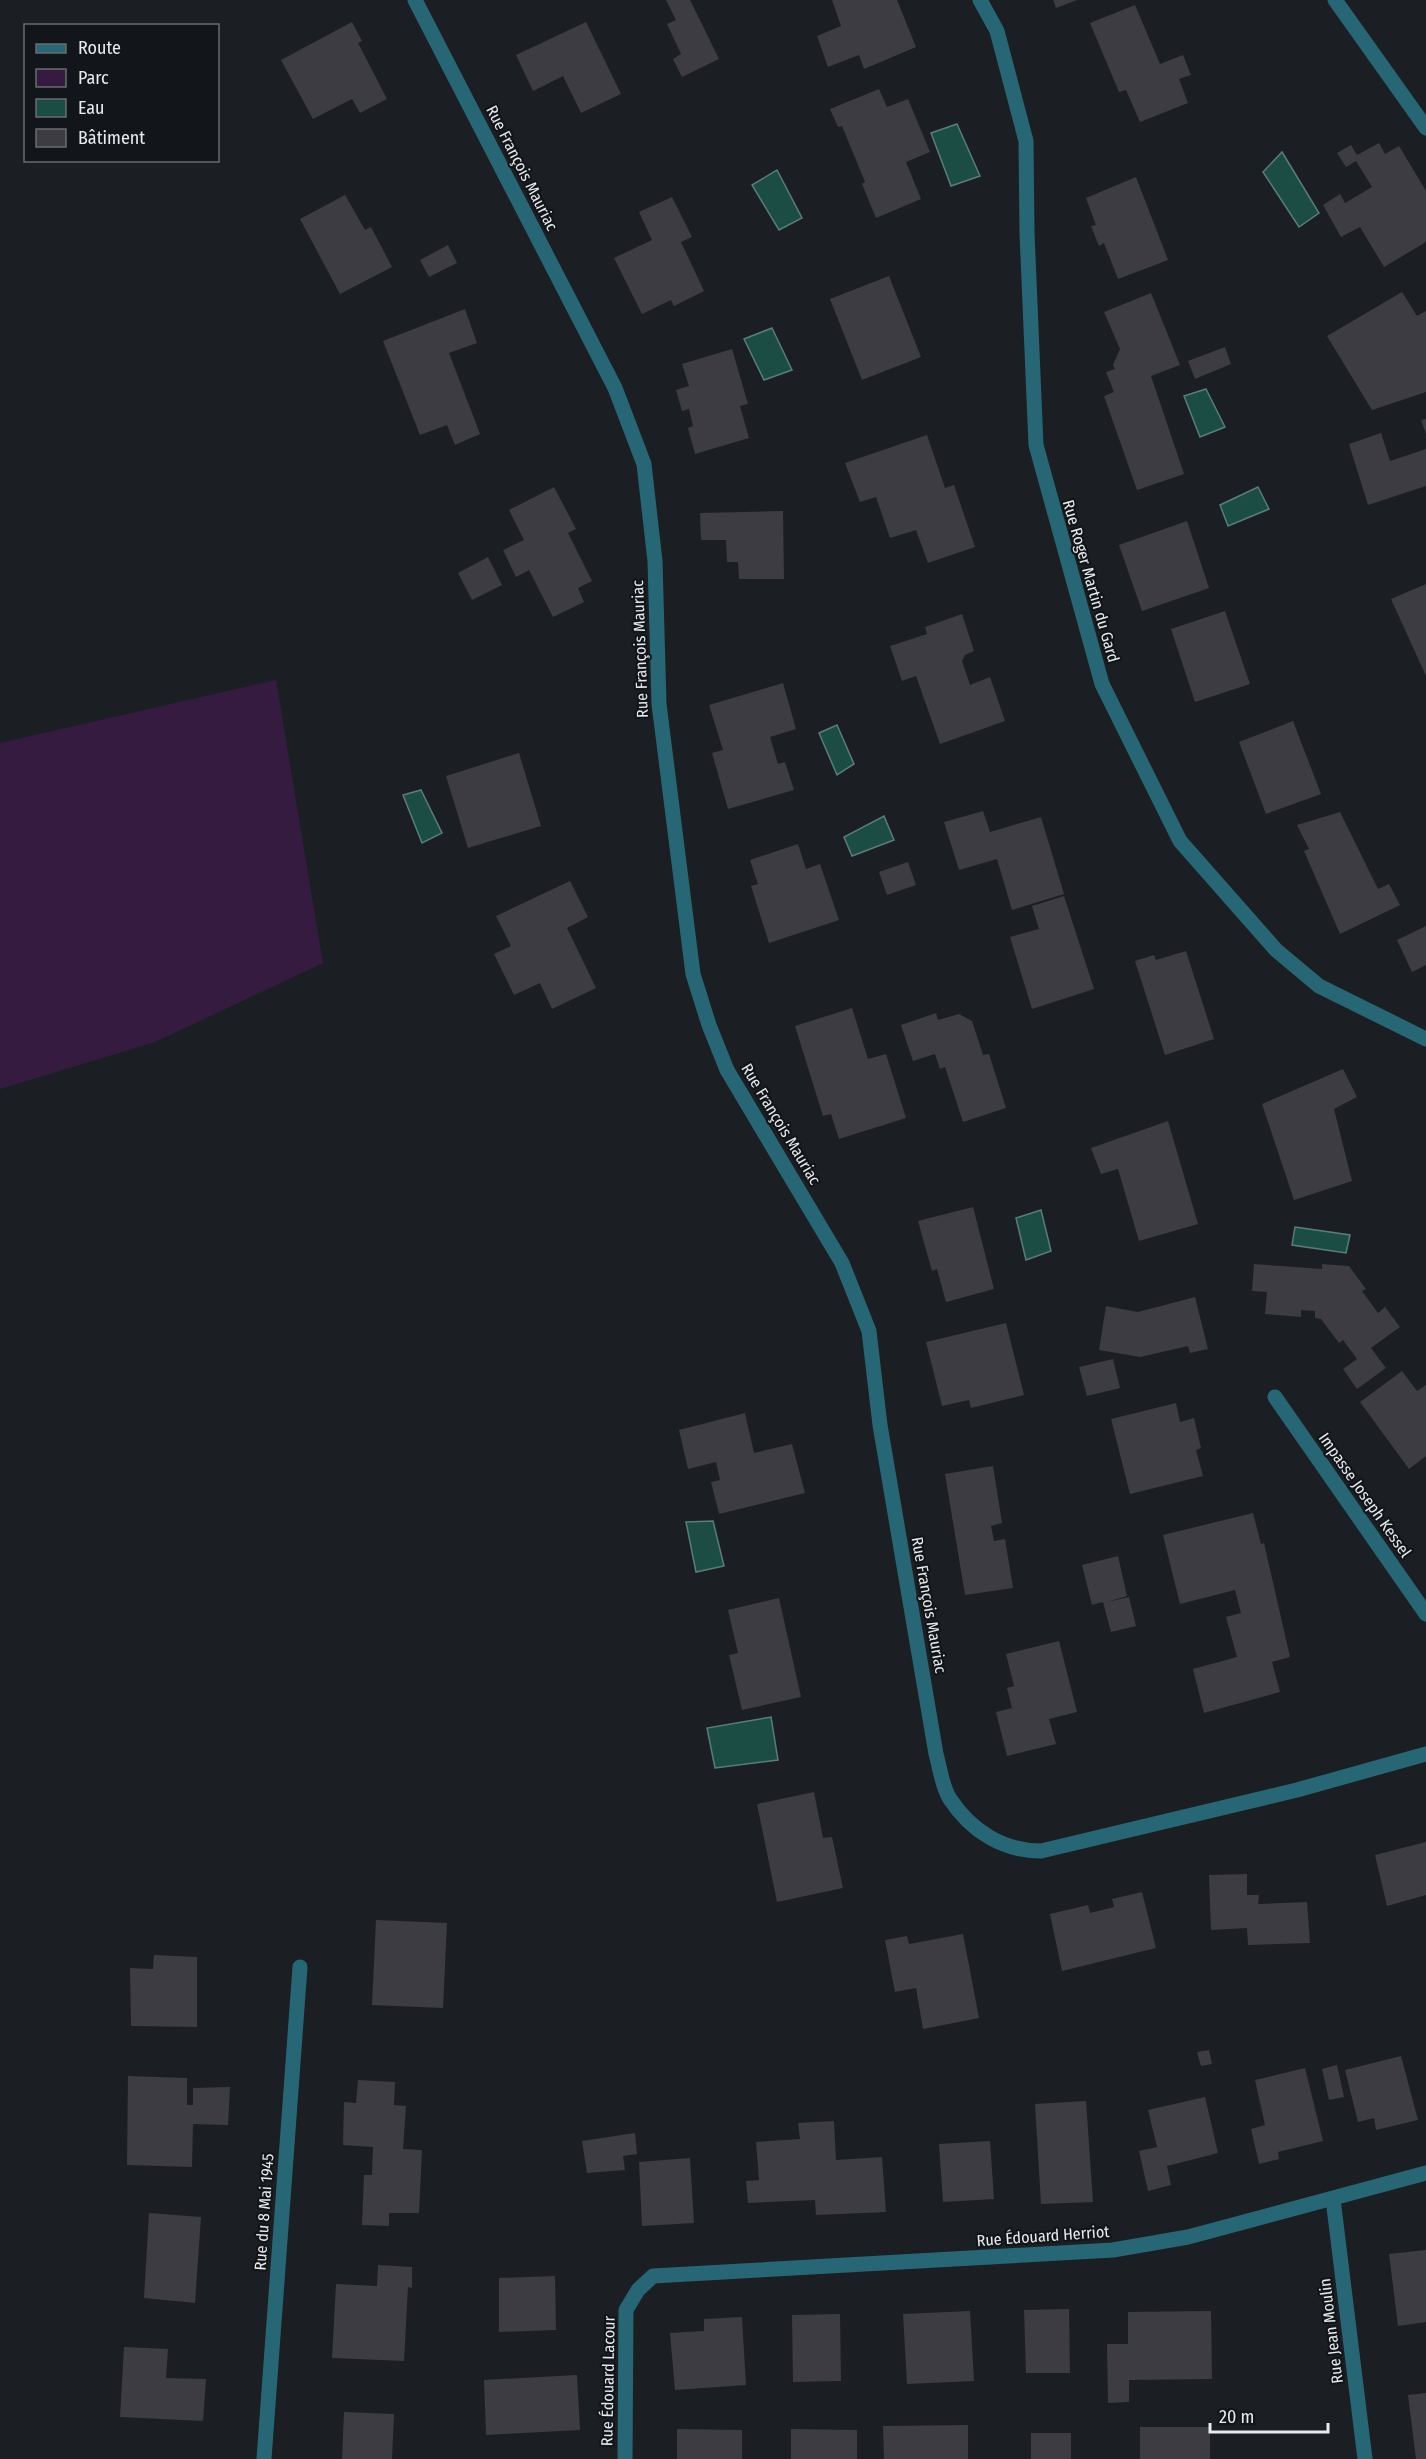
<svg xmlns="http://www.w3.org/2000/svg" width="1426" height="2459" font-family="'Fira Sans Condensed',sans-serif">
  <rect width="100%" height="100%" fill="#1b1f23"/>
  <polygon fill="#361b41" points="276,680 323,963 155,1042 0,1089 0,743"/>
  <g fill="#1c4d45" stroke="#5a7d78" stroke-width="1.5">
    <polygon points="957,124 980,176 951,186 931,133"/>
    <polygon points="1282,152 1319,213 1299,227 1263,172"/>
    <polygon points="777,170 802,218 779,230 752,185"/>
    <polygon points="772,328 792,370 764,380 744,339"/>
    <polygon points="1206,389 1225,427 1200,437 1184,396"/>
    <polygon points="1258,487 1269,509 1228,526 1220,505"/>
    <polygon points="837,725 854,764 837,775 819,733"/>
    <polygon points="421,790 442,833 422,843 403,795"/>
    <polygon points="884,816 894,840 852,856 844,837"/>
    <polygon points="1041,1210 1051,1251 1026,1260 1016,1218"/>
    <polygon points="1295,1227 1350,1235 1346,1253 1292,1245"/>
    <polygon points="713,1521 724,1566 696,1572 686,1522"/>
    <polygon points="771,1717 778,1760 715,1768 707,1728"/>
  </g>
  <g fill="#3c3c42">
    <polygon points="666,0 690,0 719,59 682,77 673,59 681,54 667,24 676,20"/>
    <polygon points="832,0 897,0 916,47 864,69 859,55 828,67 817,36 841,26"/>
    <polygon points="1053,0 1077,0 1056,8"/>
    <polygon points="1135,5 1160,64 1183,55 1191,75 1179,79 1188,103 1140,122 1126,90 1119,92 1090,23"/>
    <polygon points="352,22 362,41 358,43 387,99 360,113 352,99 313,119 281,60"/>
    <polygon points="586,22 621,94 581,113 563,76 533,91 516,55"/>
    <polygon points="879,89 887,107 908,99 930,152 906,162 921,199 876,218 862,184 865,182 842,126 838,127 830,109"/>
    <polygon points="1379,143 1385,154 1399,146 1426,191 1426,242 1384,267 1360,227 1341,237 1323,205 1340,194 1345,203 1372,187 1356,161 1346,167 1337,153 1351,145 1357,155"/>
    <polygon points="1136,177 1168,260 1118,279 1104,243 1099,246 1091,226 1096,225 1086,198"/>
    <polygon points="345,195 365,230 371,227 392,267 340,294 300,219"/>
    <polygon points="672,197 692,237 681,242 704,291 674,306 671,300 642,314 614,258 652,240 639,212"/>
    <polygon points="448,245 457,263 429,277 420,260"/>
    <polygon points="889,276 921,357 862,380 830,299"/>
    <polygon points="1402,292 1417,316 1426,311 1426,392 1372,410 1327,336"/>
    <polygon points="1151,293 1180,365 1151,376 1184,474 1137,490 1104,396 1114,392 1106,372 1115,369 1113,365 1120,349 1104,312"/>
    <polygon points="465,309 477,343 449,353 480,434 455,445 447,425 420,435 383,341"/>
    <polygon points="1225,347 1231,364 1195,379 1188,361"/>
    <polygon points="732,349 748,404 740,406 749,438 695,454 688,428 693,426 689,409 682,411 676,390 689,386 682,364"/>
    <polygon points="1426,419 1426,434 1421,420"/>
    <polygon points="1381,433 1390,461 1426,449 1426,486 1368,505 1349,444"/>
    <polygon points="927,435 945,488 954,485 975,547 928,563 916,530 890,538 876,497 860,502 845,463"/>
    <polygon points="554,487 576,529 568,533 592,581 578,588 584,602 553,617 529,570 516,577 503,550 524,540 509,510"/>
    <polygon points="783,511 784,579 739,579 738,562 727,562 726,540 701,540 700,513"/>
    <polygon points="1187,521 1209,588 1142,611 1119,545"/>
    <polygon points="488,557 502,585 472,600 458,573"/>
    <polygon points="1426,584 1426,676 1391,599"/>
    <polygon points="1225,611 1250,684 1195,702 1171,629"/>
    <polygon points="962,614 974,651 965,655 962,661 970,685 990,677 1005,721 940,744 916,676 902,681 890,646 927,634 925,627"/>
    <polygon points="783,683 796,729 770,737 778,764 785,762 794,790 728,809 712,753 723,750 709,705"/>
    <polygon points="1293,721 1321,794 1266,814 1239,742"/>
    <polygon points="519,753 541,826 468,848 446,776"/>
    <polygon points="983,811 990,832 1041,817 1064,894 1012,910 997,859 959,870 944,822"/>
    <polygon points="1340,812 1378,889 1389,884 1400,905 1340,934 1304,851 1309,849 1297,825"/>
    <polygon points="798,844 806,869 820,864 839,920 769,943 751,886 758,884 750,860"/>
    <polygon points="908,862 916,885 887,895 879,872"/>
    <polygon points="570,881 588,917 567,928 596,988 552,1009 540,983 514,995 494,954 511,946 496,916"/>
    <polygon points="1064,896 1094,989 1032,1009 1010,937 1039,929 1032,906"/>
    <polygon points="1426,926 1426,965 1412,972 1397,940"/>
    <polygon points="1186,951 1214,1039 1165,1055 1135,961 1154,955 1156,960"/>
    <polygon points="852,1008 868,1059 886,1054 906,1118 839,1139 831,1114 823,1116 795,1026"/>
    <polygon points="936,1013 938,1020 959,1014 972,1021 983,1055 989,1054 1006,1108 963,1122 945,1067 940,1069 935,1054 913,1061 901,1025"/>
    <polygon points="1343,1069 1357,1097 1334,1109 1352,1181 1294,1200 1262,1104"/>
    <polygon points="1168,1121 1198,1224 1139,1241 1118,1169 1101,1174 1091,1148"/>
    <polygon points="973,1207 994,1289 946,1302 937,1269 932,1271 918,1221"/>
    <polygon points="1254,1264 1322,1269 1322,1264 1349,1266 1366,1289 1362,1291 1378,1313 1385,1307 1400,1327 1371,1348 1386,1368 1357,1389 1343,1369 1357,1359 1343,1340 1339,1343 1321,1319 1315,1318 1315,1311 1301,1310 1301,1317 1265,1314 1267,1292 1252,1291"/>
    <polygon points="1195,1297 1208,1349 1190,1353 1188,1346 1140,1357 1099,1350 1106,1306 1138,1312"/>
    <polygon points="1006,1323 1024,1395 971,1408 969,1400 942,1406 926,1342"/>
    <polygon points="1113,1359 1120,1388 1087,1396 1079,1367"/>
    <polygon points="1402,1371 1417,1391 1426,1385 1426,1456 1409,1469 1360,1402"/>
    <polygon points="1176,1403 1180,1422 1194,1418 1201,1448 1196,1450 1203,1476 1130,1494 1111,1419"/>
    <polygon points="745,1413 754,1453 792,1444 805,1493 719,1514 711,1482 720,1480 716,1462 688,1469 679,1430"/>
    <polygon points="993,1466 1002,1523 991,1526 994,1541 1005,1539 1013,1588 965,1595 945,1474"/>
    <polygon points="1253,1513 1261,1544 1264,1543 1290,1657 1272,1662 1280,1692 1204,1713 1193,1669 1237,1657 1226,1617 1241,1613 1235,1590 1180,1604 1163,1535"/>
    <polygon points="1118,1556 1127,1596 1107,1602 1129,1597 1136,1626 1111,1632 1103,1602 1092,1605 1082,1565"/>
    <polygon points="779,1598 801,1697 742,1710 729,1655 738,1653 728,1610"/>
    <polygon points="1059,1641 1077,1712 1049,1719 1056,1744 1007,1756 996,1712 1012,1708 1007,1688 1014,1686 1006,1654"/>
    <polygon points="814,1792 823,1838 832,1837 843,1888 777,1902 757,1804"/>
    <polygon points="1426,1842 1426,1895 1387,1906 1375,1855"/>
    <polygon points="1247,1874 1247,1895 1259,1895 1258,1904 1307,1902 1310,1943 1248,1945 1247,1928 1211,1930 1209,1875"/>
    <polygon points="1142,1892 1156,1948 1062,1971 1050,1914 1088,1905 1090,1913 1114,1907 1112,1899"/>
    <polygon points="376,1920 447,1923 443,2008 372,2005"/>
    <polygon points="963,1934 979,2018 923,2029 916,1988 895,1992 885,1940 907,1936 909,1944"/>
    <polygon points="154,1955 197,1957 197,2027 131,2026 130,1968 153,1969"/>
    <polygon points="1209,2050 1212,2064 1201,2066 1197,2052"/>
    <polygon points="1401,2056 1418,2120 1376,2130 1374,2118 1358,2122 1345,2070"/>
    <polygon points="1337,2065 1344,2097 1329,2100 1322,2069"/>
    <polygon points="1305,2068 1323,2141 1278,2152 1279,2159 1259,2164 1251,2129 1265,2125 1255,2080"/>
    <polygon points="128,2076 187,2078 187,2105 193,2105 193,2088 230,2087 228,2125 193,2124 192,2167 127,2165"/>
    <polygon points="358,2080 395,2082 394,2105 406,2106 403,2149 422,2150 419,2213 389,2213 389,2226 362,2225 364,2175 372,2175 373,2147 343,2145 344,2102 356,2103"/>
    <polygon points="1205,2097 1218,2153 1167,2166 1171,2185 1148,2191 1139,2151 1157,2147 1148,2110"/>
    <polygon points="1086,2101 1093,2202 1041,2204 1035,2104"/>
    <polygon points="834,2121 836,2160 882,2157 886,2212 816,2215 815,2200 748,2203 746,2181 759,2180 756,2142 800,2139 798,2123"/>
    <polygon points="635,2133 637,2154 623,2156 625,2170 587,2173 582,2141"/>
    <polygon points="990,2141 994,2199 943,2202 939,2144"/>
    <polygon points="690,2158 694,2223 642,2226 639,2162"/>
    <polygon points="149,2213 201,2217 195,2303 144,2298"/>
    <polygon points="1426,2250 1426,2322 1398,2326 1389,2254"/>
    <polygon points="378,2265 412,2267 412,2288 408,2287 404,2361 332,2358 336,2284 377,2286"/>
    <polygon points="555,2276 556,2330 499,2332 499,2278"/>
    <polygon points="1069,2309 1070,2373 1026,2373 1024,2310"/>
    <polygon points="970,2311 974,2381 907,2384 903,2314"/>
    <polygon points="1211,2311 1212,2379 1129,2380 1129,2402 1108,2403 1107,2344 1128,2344 1128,2312"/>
    <polygon points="840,2314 841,2381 793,2382 792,2315"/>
    <polygon points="742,2317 746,2385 675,2390 670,2333 704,2331 704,2319"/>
    <polygon points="124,2347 168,2349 166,2378 206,2379 203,2421 120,2417"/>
    <polygon points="577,2375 580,2430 486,2435 484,2380"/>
    <polygon points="1426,2393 1426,2459 1416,2459 1408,2395"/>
    <polygon points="344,2412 394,2414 392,2459 342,2459"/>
    <polygon points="968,2425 968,2459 884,2459 883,2426"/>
    <rect x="1140" y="2427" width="70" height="32"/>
    <polygon points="677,2429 742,2430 742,2459 677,2459"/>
    <polygon points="791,2429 857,2430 857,2459 791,2459"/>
    <rect x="1031" y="2433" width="40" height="26"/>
  </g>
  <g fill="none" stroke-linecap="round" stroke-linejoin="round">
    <g stroke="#276775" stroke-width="15">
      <path d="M415,0L615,388L644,464L655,561L659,704L693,974L709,1025L727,1070L842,1263L869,1331L880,1425L936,1754C940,1768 942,1787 950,1799C971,1831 1003,1851 1041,1851L1297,1790L1426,1754"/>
      <polyline points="980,0 997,31 1026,141 1027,233 1036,445 1102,684 1180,841 1276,950 1319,986 1426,1039"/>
      <polyline points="1335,0 1426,128"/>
      <polyline points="1275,1397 1426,1614"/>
      <polyline points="1333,2199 1365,2459"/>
      <polyline points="264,2459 300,1967"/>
      <polyline points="625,2459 626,2310 638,2290 653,2276 1113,2250 1188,2237 1426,2173"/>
    </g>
  </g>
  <g text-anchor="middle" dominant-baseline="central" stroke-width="4.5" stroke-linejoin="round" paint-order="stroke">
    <g font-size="16" fill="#e9ecee" stroke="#12161a">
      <text transform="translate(522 168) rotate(63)">Rue François Mauriac</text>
      <text transform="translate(1091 581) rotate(74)">Rue Roger Martin du Gard</text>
      <text transform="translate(640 649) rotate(-92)">Rue François Mauriac</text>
      <text transform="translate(781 1124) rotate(59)">Rue François Mauriac</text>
      <text transform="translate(1365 1495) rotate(55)">Impasse Joseph Kessel</text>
      <text transform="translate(929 1605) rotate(80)">Rue François Mauriac</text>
      <text transform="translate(264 2212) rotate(-86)">Rue du 8 Mai 1945</text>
      <text transform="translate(1043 2236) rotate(-4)">Rue Édouard Herriot</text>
      <text transform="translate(1331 2331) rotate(-97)">Rue Jean Moulin</text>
      <text transform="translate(608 2381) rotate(-89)">Rue Édouard Lacour</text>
    </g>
  </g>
  <rect x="24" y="24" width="195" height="138" fill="#12161a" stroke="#686c6f" stroke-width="1.5"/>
  <rect x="36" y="44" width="30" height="9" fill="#276775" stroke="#686c6f" stroke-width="1.5"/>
  <text x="78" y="54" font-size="18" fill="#e9ecee">Route</text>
  <rect x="36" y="69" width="30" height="18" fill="#361b41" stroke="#686c6f" stroke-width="1.5"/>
  <text x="78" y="84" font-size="18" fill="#e9ecee">Parc</text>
  <rect x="36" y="99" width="30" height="18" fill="#1c4d45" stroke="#686c6f" stroke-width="1.5"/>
  <text x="78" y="114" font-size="18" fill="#e9ecee">Eau</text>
  <rect x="36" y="129" width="30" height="18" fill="#3c3c42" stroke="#686c6f" stroke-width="1.5"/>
  <text x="78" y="144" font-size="18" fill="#e9ecee">Bâtiment</text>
  <path d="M1210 2423v9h118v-9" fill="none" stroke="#e9ecee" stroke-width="3"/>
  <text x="1219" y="2423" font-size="18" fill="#e9ecee" stroke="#12161a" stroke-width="4.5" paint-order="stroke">20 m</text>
</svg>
